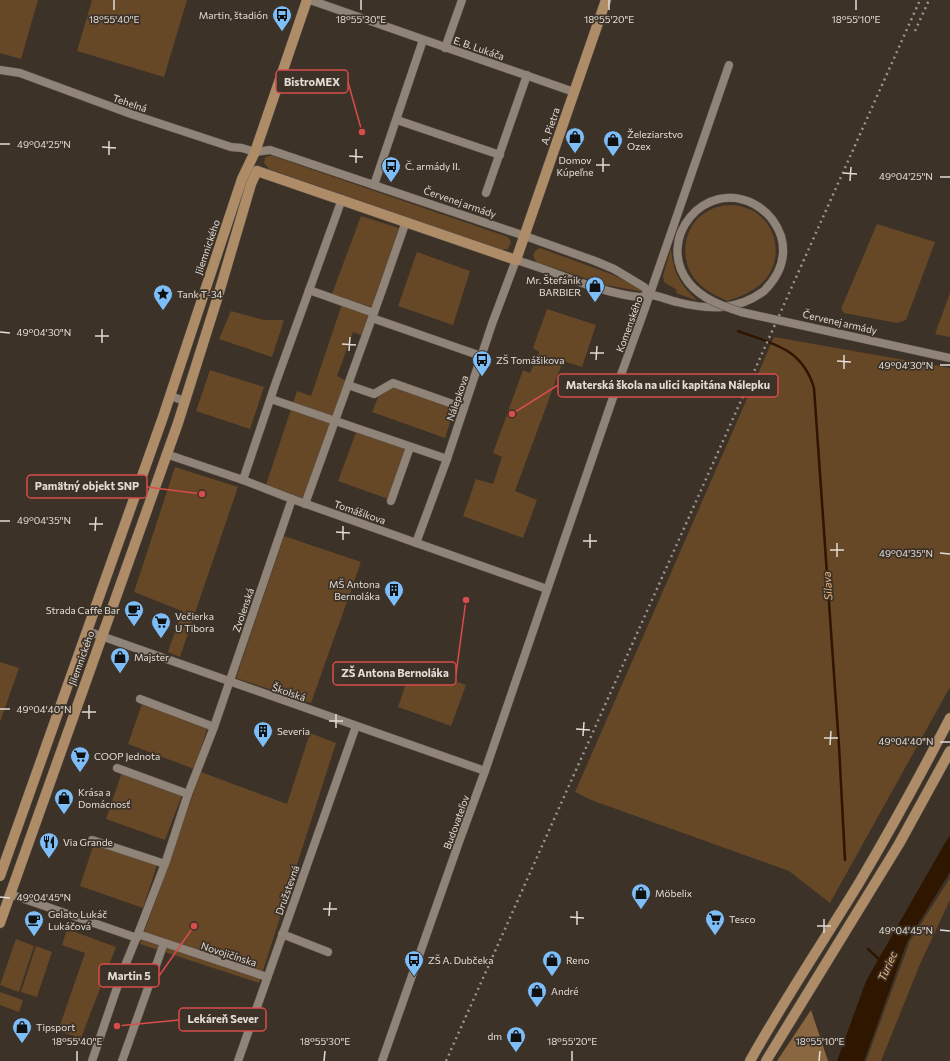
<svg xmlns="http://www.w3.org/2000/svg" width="950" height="1061" font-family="Commissioner,sans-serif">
  <rect width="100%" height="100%" fill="#3c3228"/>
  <g fill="#664726">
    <polygon points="0,0 38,0 21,59 0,53"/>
    <polygon points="92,0 187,0 164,77 77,51"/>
    <polygon points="268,156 273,156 508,237 511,242 508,249 501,250 269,169 264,163 265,158"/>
    <path d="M734,205C744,207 753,209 760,216C779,231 781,262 765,280C755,291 740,297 727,301C713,294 698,287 691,273C679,252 686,222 708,211C716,206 725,205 734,205Z"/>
    <polygon points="361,216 399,228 372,307 332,294"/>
    <polygon points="877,224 935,242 906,320 897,323 844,313 841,309"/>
    <polygon points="540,248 611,274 643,289 644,292 606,285 536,262 533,255 536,250"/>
    <path d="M671,248C673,272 680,285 698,301L676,293L677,290L664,282L663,276Z"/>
    <polygon points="417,252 470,271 453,325 398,306"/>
    <polygon points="950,293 950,337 935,334"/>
    <polygon points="342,304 369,315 363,336 353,332 337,376 346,381 303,498 266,485 297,391 311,396"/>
    <polygon points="547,309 596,325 582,367 563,361 515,491 537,500 523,538 463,516 476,479 493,484 502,457 493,453 523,370 530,373 539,352 533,348"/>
    <polygon points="231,311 264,320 284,320 272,357 219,339"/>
    <polygon points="774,337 950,368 950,687 830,903 789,871 591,800 575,792"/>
    <polygon points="210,370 264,387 250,429 196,411"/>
    <polygon points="384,383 455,407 445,438 372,412"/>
    <polygon points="358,427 411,448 391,500 338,481"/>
    <polygon points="175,467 238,487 180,657 168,652 182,611 134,592"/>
    <polygon points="284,536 361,562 311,703 236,678"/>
    <polygon points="0,662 19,668 0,722"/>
    <polygon points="412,666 466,685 451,726 398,707"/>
    <polygon points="142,704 207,729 194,769 128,744"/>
    <polygon points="310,733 336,743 259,983 140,944 201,772 287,804"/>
    <polygon points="122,772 182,795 165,840 106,819"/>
    <polygon points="94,843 157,865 143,908 80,886"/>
    <polygon points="950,878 950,900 920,964 881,1061 866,1061 910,941"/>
    <polygon points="67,929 116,947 81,1038 58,1031 85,953 62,945"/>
    <polygon points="16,939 34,946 19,992 0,985"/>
    <polygon points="36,946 52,952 37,997 21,992"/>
    <polygon points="0,992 23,1000 19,1012 0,1005"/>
  </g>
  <polygon fill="#8b6741" points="811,1010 828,1061 777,1061"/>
  <polygon fill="#2e1600" points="950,836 950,872 907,942 864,1061 837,1061 866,981 945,843"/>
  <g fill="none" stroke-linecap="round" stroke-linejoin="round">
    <g stroke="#2e1600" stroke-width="2.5">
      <path d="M738,331C773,344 802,348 814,388L839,746L845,860"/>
      <polyline points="868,949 881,961"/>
    </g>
    <g stroke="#585048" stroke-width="9">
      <g id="street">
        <polyline points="310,0 574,92"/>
        <polyline points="445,48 462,0"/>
        <polyline points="0,70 20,73 131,114 231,147 242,148 255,152 270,150 525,236 595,261 614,269 644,287 650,295"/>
        <polyline points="397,120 500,155"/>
        <polyline points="374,185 423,40"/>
        <polyline points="486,193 527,75"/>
        <polyline points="309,290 374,313"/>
        <polyline points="372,318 481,356"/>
        <polyline points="348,385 374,394 393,383 464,408"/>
        <polyline points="170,396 185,401"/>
        <polyline points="271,399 447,459"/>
        <polyline points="166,454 243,480 292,499 547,589"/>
        <polyline points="243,480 276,382 342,199"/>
        <polyline points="391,501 410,447"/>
        <polyline points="305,504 381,293 404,227 404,221"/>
        <path d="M416,543L447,459L492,324L516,260C557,272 596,292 639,297C643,297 647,295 651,295C660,296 668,300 677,302C708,310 737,311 764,291"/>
        <polyline points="87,631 485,771"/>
        <polyline points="140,699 214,727"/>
        <polyline points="117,768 188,794"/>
        <polyline points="92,840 165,864"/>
        <polyline points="10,894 137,938"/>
        <polyline points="138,934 267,977"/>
        <polyline points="282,934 328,952"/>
        <polyline points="92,1061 122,973 138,934 166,861 188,794 214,727 292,499"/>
        <polyline points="122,1061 164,943"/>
        <polyline points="238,1061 356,726"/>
        <polyline points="382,1061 459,842 485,771 618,383 643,314 729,65"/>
      </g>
    </g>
    <g stroke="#585048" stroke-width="11">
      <g id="primary">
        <polyline points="257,171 516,260 606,0"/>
        <polyline points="0,876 163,417 242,179 255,152 307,0"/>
        <polyline points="0,923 178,423 218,296 251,184 257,171"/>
        <path d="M750,1061C784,1000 823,942 859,883C891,829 921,774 950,718"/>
        <polyline points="766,1061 899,844 950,751"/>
      </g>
    </g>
    <use href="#street" stroke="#908478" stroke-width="8"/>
    <use href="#primary" stroke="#af8c68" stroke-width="10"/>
    <g stroke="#9c948d" stroke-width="2.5" stroke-dasharray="2 4" stroke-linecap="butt">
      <polyline points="915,31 929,0"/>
      <polyline points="446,1061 920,0"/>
    </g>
    <g stroke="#585048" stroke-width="9" stroke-linecap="butt">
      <path id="street-bridge" d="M764,291C779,276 787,257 781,236C776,222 767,211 754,204C705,178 654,239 689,283C702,299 722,306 741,312L950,358"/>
    </g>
    <use href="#street-bridge" stroke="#908478" stroke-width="8"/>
  </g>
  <path fill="none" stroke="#e2dcd6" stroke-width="1.5" d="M114,10V0M361,10V0M609,10V0M856,10V0M0,144H10M102,147L116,148M109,155V141M349,156L363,157M356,163V149M596,165H610M603,172V158M843,173L857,174M940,177H950M850,181L851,167M0,332L10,333M95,336H109M102,343V329M342,344L356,345M349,351L350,337M590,353H604M596,360L597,346M837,361L851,362M940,365H950M844,369V355M0,521H10M89,524H103M95,531L96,517M336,532L350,533M343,540V526M583,541H597M590,548V534M830,550H844M940,553L950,554M837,557V543M0,709H10M82,712H96M89,719V705M329,721H343M336,728V714M576,729L590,730M583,736L584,722M824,738H838M940,742H950M830,745L831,731M0,897L10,898M323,909H337M329,916L330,902M570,917L584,918M577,925V911M817,926H831M940,930L950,931M824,933V919M77,1061V1051M324,1061L325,1051M572,1061V1051M819,1061L820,1051"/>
  <defs>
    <g id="bus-pin" transform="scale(1)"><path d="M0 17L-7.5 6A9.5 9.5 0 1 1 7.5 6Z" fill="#7dbef9" stroke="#3c3228"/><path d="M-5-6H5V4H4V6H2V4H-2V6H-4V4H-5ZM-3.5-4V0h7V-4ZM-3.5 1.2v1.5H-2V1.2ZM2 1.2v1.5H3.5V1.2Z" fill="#111"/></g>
    <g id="shop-pin" transform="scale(1)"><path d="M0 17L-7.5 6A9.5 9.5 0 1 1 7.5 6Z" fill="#7dbef9" stroke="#3c3228"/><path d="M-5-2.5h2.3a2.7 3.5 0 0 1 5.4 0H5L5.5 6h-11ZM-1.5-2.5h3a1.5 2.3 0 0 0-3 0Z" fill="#111"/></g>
    <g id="sight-pin" transform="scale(1)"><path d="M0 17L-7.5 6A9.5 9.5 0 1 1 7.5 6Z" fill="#7dbef9" stroke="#3c3228"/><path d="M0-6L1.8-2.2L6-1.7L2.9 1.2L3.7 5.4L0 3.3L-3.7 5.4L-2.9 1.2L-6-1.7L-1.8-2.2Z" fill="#111"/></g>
    <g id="building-pin" transform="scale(1)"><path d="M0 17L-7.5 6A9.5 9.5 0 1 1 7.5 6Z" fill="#7dbef9" stroke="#3c3228"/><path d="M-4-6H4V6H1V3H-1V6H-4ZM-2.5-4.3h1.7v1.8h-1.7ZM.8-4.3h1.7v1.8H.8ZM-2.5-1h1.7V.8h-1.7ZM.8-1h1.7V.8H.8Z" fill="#111"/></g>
    <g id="cafe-pin" transform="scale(1)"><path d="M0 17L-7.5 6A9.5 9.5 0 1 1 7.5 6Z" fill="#7dbef9" stroke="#3c3228"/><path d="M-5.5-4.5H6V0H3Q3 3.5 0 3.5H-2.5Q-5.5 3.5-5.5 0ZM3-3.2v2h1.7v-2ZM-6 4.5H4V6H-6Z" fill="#111"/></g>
    <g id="supermarket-pin" transform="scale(1)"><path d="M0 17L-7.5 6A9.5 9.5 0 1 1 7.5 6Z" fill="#7dbef9" stroke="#3c3228"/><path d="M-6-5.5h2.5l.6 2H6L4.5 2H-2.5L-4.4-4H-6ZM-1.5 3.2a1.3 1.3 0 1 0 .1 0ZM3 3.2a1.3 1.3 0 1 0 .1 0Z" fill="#111"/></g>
    <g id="restaurant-pin" transform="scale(1)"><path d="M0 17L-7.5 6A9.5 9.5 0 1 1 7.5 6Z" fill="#7dbef9" stroke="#3c3228"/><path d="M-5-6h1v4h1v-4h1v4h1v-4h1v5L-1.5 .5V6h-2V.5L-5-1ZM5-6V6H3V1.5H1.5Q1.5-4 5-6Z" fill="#111"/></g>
  </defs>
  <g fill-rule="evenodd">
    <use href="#bus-pin" x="282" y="15"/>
    <use href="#shop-pin" x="575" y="137"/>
    <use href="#shop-pin" x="613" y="140"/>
    <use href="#bus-pin" x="391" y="166"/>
    <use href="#shop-pin" x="595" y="286"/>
    <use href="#sight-pin" x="163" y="294"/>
    <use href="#bus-pin" x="482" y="360"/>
    <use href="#building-pin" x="394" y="590"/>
    <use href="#cafe-pin" x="134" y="610"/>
    <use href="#supermarket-pin" x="161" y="622"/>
    <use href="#shop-pin" x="120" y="657"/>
    <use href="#building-pin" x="263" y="731"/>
    <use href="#supermarket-pin" x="80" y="756"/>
    <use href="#shop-pin" x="64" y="798"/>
    <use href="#restaurant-pin" x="49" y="842"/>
    <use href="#shop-pin" x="641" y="893"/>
    <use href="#supermarket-pin" x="715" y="919"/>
    <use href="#cafe-pin" x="34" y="920"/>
    <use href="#bus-pin" x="414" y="960"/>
    <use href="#shop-pin" x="552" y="960"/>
    <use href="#shop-pin" x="537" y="991"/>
    <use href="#shop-pin" x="22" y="1027"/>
    <use href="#shop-pin" x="516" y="1036"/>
  </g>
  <g text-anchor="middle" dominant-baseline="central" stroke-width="3.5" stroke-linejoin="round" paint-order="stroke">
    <g font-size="10" fill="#e2dcd6" stroke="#3c3228" text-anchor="start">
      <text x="268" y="15" text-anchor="end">Martin, štadión</text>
      <text x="627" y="134">Železiarstvo<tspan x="627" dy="12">Ozex</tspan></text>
      <text x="575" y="160" text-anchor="middle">Domov<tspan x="575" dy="12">Kúpeľne</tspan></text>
      <text x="405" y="166">Č. armády II.</text>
      <text x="581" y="280" text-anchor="end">Mr. Štefánik<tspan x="581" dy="12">BARBIER</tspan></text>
      <text x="177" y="294">Tank T-34</text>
      <text x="496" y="360">ZŠ Tomášikova</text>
      <text x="380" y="584" text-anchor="end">MŠ Antona<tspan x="380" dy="12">Bernoláka</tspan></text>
      <text x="120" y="610" text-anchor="end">Strada Caffe Bar</text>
      <text x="175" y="616">Večierka<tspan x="175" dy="12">U Tibora</tspan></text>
      <text x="134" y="657">Majster</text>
      <text x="277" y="731">Severia</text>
      <text x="94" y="756">COOP Jednota</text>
      <text x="78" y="792">Krása a<tspan x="78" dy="12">Domácnosť</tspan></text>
      <text x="63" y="842">Via Grande</text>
      <text x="655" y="893">Möbelix</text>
      <text x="48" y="914">Gelato Lukáč<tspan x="48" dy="12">Lukáčová</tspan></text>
      <text x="729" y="919">Tesco</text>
      <text x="428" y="960">ZŠ A. Dubčeka</text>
      <text x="566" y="960">Reno</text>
      <text x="551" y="991">André</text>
      <text x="36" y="1027">Tipsport</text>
      <text x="502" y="1036" text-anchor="end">dm</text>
    </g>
    <g font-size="10" fill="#e2dcd6" stroke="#3c3228">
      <text transform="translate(479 48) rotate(19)">E. B. Lukáča</text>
      <text transform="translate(130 103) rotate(19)">Tehelná</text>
      <text transform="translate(550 126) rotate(-71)">A. Pietra</text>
      <text transform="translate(460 202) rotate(19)">Červenej armády</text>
      <text transform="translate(207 247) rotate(-71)">Jilemnického</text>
      <text transform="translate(840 322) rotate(13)">Červenej armády</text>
      <text transform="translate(629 324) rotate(-70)">Komenského</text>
      <text transform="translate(457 398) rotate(-71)">Nálepkova</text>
      <text transform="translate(360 512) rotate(19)">Tomášikova</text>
      <text transform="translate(243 610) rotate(-71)">Zvolenská</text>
      <text transform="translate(81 658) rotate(-70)">Jilemnického</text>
      <text transform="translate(289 692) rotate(19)">Školská</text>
      <text transform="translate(456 822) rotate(-70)">Budovateľov</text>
      <text transform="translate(287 890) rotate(-70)">Družstevná</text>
      <text transform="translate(229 954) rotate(18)">Novojičínska</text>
    </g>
    <g font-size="11" font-style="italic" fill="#f3ba7e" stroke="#3c3228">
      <text transform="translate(827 586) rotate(-94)">Silava</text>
      <text transform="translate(887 966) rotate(-66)">Turiec</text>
    </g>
  </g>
  <g font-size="10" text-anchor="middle" fill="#e2dcd6" stroke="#3c3228" stroke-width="3.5" stroke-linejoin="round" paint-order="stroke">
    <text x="114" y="23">18°55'40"E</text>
    <text x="361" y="23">18°55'30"E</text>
    <text x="609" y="23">18°55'20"E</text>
    <text x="856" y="23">18°55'10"E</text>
    <text x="44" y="148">49°04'25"N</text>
    <text x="906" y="180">49°04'25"N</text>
    <text x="44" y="336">49°04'30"N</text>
    <text x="906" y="369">49°04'30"N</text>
    <text x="44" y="524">49°04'35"N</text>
    <text x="906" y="557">49°04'35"N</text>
    <text x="44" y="713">49°04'40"N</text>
    <text x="906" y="745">49°04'40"N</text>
    <text x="44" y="901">49°04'45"N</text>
    <text x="906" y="934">49°04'45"N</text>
    <text x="77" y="1045">18°55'40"E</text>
    <text x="325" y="1045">18°55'30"E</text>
    <text x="572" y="1045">18°55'20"E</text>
    <text x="820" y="1045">18°55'10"E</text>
  </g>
  <path fill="none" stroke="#d84c4b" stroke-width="1.5" d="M362 132L348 82M512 414L558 385M202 494L147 487M466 600L456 674M194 926L159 976M117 1026L179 1020"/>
  <g fill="#d84c4b" stroke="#3c3228" stroke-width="1.5">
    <circle cx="362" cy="132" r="4"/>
    <circle cx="512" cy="414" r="4"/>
    <circle cx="202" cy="494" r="4"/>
    <circle cx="466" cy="600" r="4"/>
    <circle cx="194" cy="926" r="4"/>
    <circle cx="117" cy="1026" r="4"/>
  </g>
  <g fill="#3c3228" stroke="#d84c4b" stroke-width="1.5">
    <rect x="276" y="70" width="72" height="23" rx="4"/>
    <rect x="558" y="374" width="220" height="23" rx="4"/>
    <rect x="27" y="475" width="120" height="23" rx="4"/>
    <rect x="333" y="662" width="123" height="23" rx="4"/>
    <rect x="99" y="964" width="60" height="23" rx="4"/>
    <rect x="179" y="1008" width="87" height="23" rx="4"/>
  </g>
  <g font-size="11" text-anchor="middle" font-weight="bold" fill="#e2dcd6">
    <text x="312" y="86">BistroMEX</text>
    <text x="668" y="389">Materská škola na ulici kapitána Nálepku</text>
    <text x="87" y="490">Pamätný objekt SNP</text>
    <text x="395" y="677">ZŠ Antona Bernoláka</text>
    <text x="129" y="980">Martin 5</text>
    <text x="223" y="1023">Lekáreň Sever</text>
  </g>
</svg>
